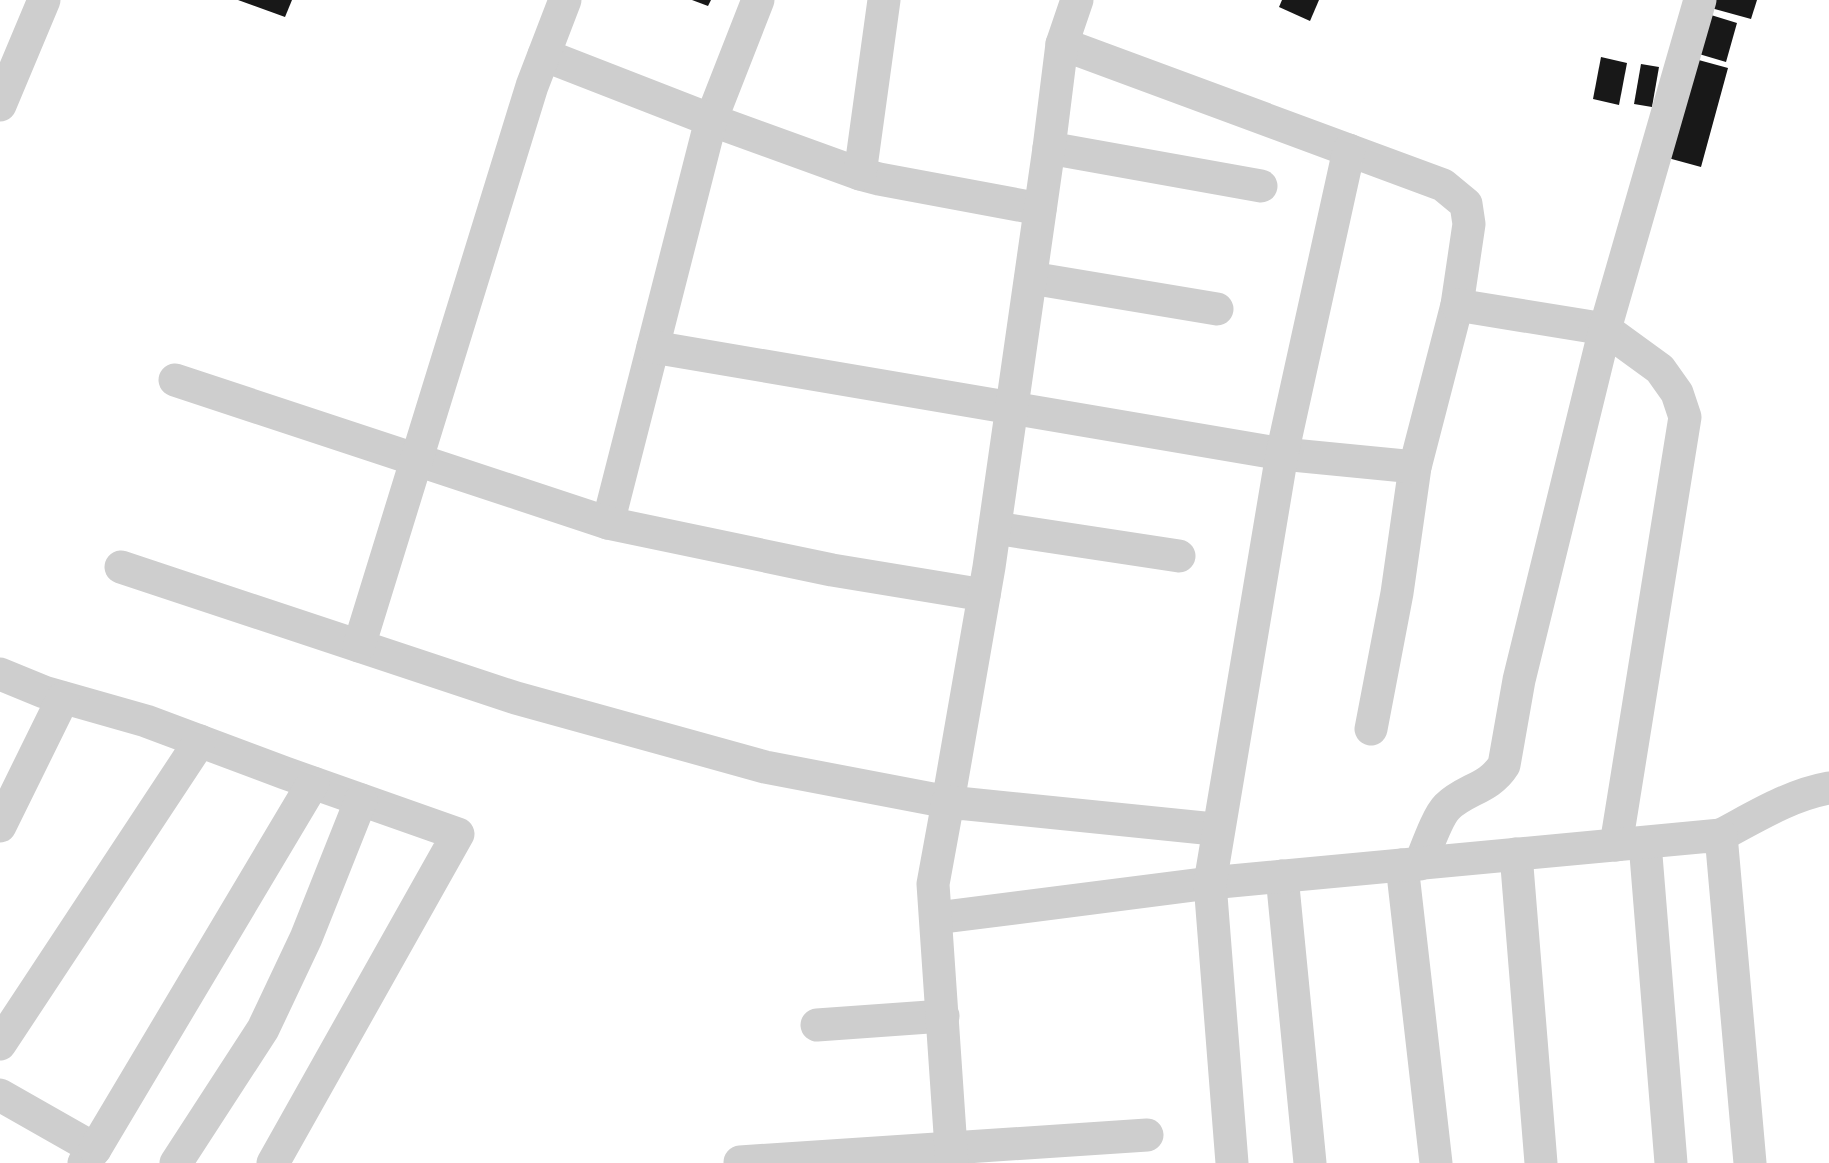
<svg xmlns="http://www.w3.org/2000/svg" width="1829" height="1163" font-family="'Fira Sans Condensed',sans-serif">
  <rect width="100%" height="100%" fill="#fff"/>
  <g fill="#181818">
    <polygon points="238,0 292,0 285,17"/>
    <polygon points="692,0 711,0 708,6"/>
    <polygon points="1282,0 1319,0 1310,21 1279,7"/>
    <polygon points="1713,0 1757,0 1751,19 1711,8"/>
    <polygon points="1711,15 1737,23 1726,62 1699,54"/>
    <polygon points="1601,57 1627,63 1619,105 1593,99"/>
    <polygon points="1695,59 1728,68 1701,167 1668,158"/>
    <polygon points="1641,64 1659,67 1652,107 1634,104"/>
  </g>
  <g fill="none" stroke-linecap="round" stroke-linejoin="round">
    <g stroke="#cecece" stroke-width="33">
      <polyline points="758,0 711,120 860,174 879,179 1040,209"/>
      <polyline points="1062,44 1443,185 1466,204 1469,224 1457,305 1415,467 1397,593 1371,729"/>
      <polyline points="544,55 711,120 608,523"/>
      <polyline points="0,105 44,0"/>
      <polyline points="1049,148 1261,186"/>
      <polyline points="860,174 884,0"/>
      <polyline points="1031,278 1217,309"/>
      <polyline points="1457,305 1605,329 1660,369 1677,393 1685,417 1616,845"/>
      <polyline points="653,347 1282,454 1415,467"/>
      <polyline points="175,380 608,523 832,570 984,595"/>
      <polyline points="995,528 1179,556"/>
      <polyline points="121,567 516,698 765,767 948,802 989,567 1049,148 1062,44 1077,0"/>
      <polyline points="359,646 532,86 565,0"/>
      <polyline points="0,674 44,692 146,721 285,773 458,834 273,1163"/>
      <polyline points="0,826 63,698"/>
      <path d="M1721,835C1755,817 1790,795 1829,788"/>
      <polyline points="1645,843 1671,1163"/>
      <polyline points="1516,854 1541,1163"/>
      <path d="M1420,864C1426,850 1437,817 1447,807C1465,789 1489,789 1504,765L1519,680L1605,329L1700,0"/>
      <polyline points="1402,865 1436,1163"/>
      <polyline points="1282,876 1310,1163"/>
      <polyline points="936,918 1210,883 1721,835 1750,1163"/>
      <polyline points="817,1025 943,1016"/>
      <polyline points="0,1044 200,741"/>
      <polyline points="0,1095 95,1149 84,1163"/>
      <polyline points="95,1149 313,783"/>
      <polyline points="740,1162 1147,1135"/>
      <polyline points="176,1163 263,1029 306,938 361,800"/>
      <polyline points="952,1163 933,884 948,802 1204,828"/>
      <polyline points="1232,1163 1210,883 1282,454 1349,150"/>
    </g>
  </g>
</svg>
